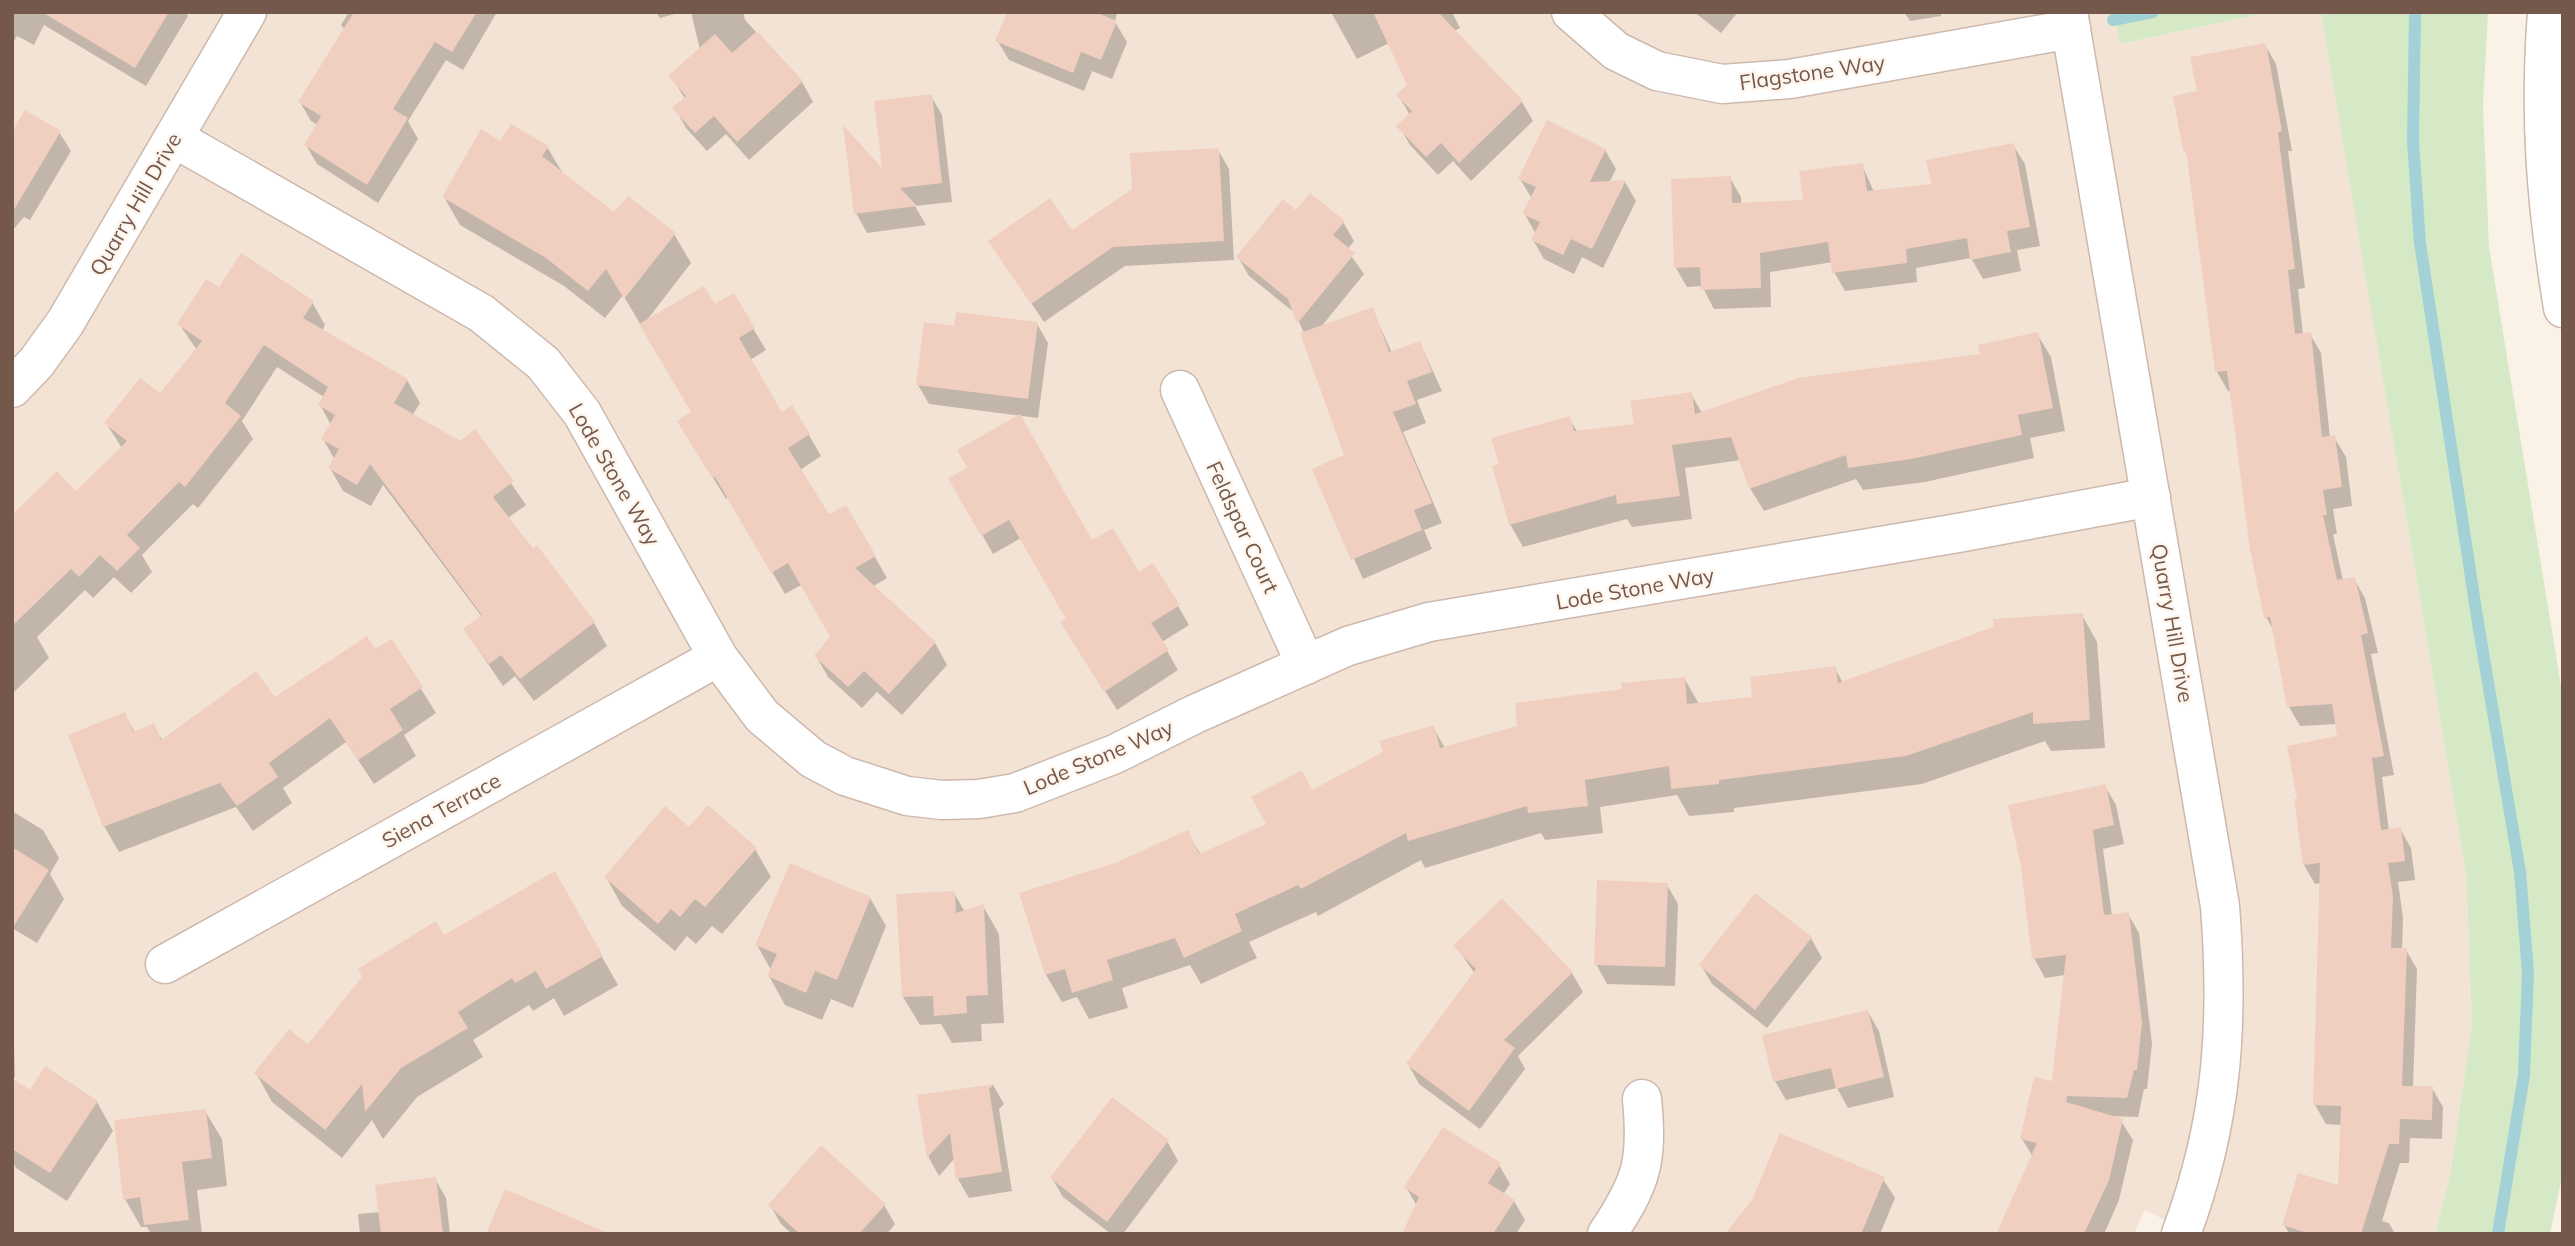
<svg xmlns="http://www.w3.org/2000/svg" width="2575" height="1246" font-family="Mulish,sans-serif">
  <rect width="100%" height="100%" fill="#fbf2e7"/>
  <polygon fill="#f3e3d5" points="12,12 2114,12 2121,44 2270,12 2321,12 2466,873 2472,1023 2450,1176 2435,1234 2193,1234 2145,1210 2134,1234 12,1234"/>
  <g fill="#d6e9c6">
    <polygon points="2114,12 2270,12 2120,44"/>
    <polygon points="2321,12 2488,12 2483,106 2489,247 2563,698 2563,1172 2550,1234 2435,1234 2450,1176 2472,1023 2466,873"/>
  </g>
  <g fill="#0003">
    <polygon points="12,12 186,12 188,16 146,86 44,25 34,45 17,36 12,45"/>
    <polygon points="349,12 497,12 463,70 446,60 408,121 418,139 378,203 317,164 306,145 318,125 311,121 300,102 345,30 341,25"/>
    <polygon points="656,12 682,12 660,18"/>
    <polygon points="691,12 743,12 745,20 802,82 813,102 749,160 726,134 707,151 686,128 675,108 685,99 671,76 700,50"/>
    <polygon points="1009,12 1117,12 1115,22 1127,42 1112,79 1092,71 1084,91 1009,60 997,40"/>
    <polygon points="1331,12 1452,12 1460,28 1454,31 1522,102 1533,121 1471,181 1453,161 1438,175 1410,145 1399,126 1410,115 1398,95 1409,85 1389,43 1357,59"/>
    <polygon points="1694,12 1738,12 1721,33"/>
    <polygon points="1904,12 1941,12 1941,16 1910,21"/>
    <polygon points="2265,45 2276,64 2292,151 2288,151 2305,288 2298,289 2303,335 2310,334 2321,353 2330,438 2334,437 2346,457 2352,506 2333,509 2337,534 2333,534 2343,581 2354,579 2365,598 2378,653 2371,654 2394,775 2382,777 2389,831 2400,829 2411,848 2415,880 2398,882 2403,918 2402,950 2406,950 2417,969 2413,1087 2432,1088 2443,1107 2442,1139 2410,1138 2409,1163 2400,1163 2382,1221 2389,1223 2395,1234 2289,1234 2284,1224 2340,1187 2342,1125 2326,1124 2315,1105 2321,883 2315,884 2304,865 2339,737 2337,724 2300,726 2289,707 2274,631 2266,617 2231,391 2228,391 2217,372 2189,158 2185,150 2199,93"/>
    <polygon points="931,96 942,115 952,202 915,206 926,225 867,233 856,213"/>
    <polygon points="59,132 71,151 30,220 24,217 12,231 12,135"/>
    <polygon points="501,143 547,147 564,175 614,215 674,234 691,263 644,324 714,306 733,295 766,350 750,360 781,414 809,435 821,456 800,470 829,517 846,507 887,578 872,587 935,643 947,665 902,715 877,692 862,708 828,677 816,656 833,637 801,585 785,594 728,497 726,499 692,443 693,413 623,295 605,318 564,286 460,225 444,197"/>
    <polygon points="2013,145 2025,164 2040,246 2017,250 2021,271 1983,279 1971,258 1916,268 1917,282 1845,291 1834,272 1833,262 1770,272 1771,307 1714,309 1702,286 1687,287 1676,268 1730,178 1741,197 1741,204 1805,202 1862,165 1874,192 1933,186"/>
    <polygon points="1218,150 1229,169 1234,260 1125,266 1044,322 990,242 1072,232"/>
    <polygon points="1605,150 1616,169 1609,183 1625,182 1636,201 1603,268 1582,257 1574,274 1544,259 1533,240 1536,234 1524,213 1532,199 1520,179"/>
    <polygon points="1296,212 1343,222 1354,241 1347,250 1364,274 1321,327 1372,309 1392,353 1420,343 1442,391 1417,400 1426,423 1403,432 1442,523 1424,530 1432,549 1363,579 1314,470 1347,456 1304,333 1295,313 1249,276 1238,257"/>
    <polygon points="219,289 312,302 325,325 322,331 407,380 420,403 412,416 460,443 475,431 526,505 508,518 594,623 607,646 534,701 515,676 503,686 465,630 482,617 383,485 371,506 343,491 330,468 335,460 323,439 331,425 320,405 324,397 277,367 242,421 253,439 198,508 193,504 142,555 152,572 131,593 114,577 93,598 85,590 37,637 49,658 12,694 12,517 76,494 122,448 106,423 160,396 197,350 179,324"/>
    <polygon points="1037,324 1048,343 1038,418 929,404 918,385 956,328"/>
    <polygon points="2037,334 2051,357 2065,431 2030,438 2034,458 1925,482 1863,490 1856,479 1764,511 1750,488 1741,460 1685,468 1692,519 1632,527 1627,519 1523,547 1510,524 1569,418 1578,433 1635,425 1691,394 1702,413 1982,356"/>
    <polygon points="951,479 1092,542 1178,606 1189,625 1162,642 1178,670 1117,710 1074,642 1068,619 1021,538 993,554"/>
    <polygon points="2082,615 2097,642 2105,748 2051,751 2045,741 1922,784 1734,808 1734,812 1689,816 1677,795 1600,807 1603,833 1545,840 1541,833 1425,868 1421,860 1318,916 1316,912 1249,942 1257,958 1201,984 1190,965 1122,988 1128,1008 1089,1019 1077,997 1062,1002 1046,975 1021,894 1115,864 1187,832 1201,855 1268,825 1312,791 1433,727 1445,748 1519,727 1624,691 1684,678 1699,704 1754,699 1835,668 1843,683"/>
    <polygon points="391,641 436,713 404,735 416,756 374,784 346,742 283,788 292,803 253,831 236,807 119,852 104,826 125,715 135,733 153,726 163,741 274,700"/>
    <polygon points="2105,786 2116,805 2124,844 2103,849 2112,916 2128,914 2139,933 2152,1044 2147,1089 2144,1089 2138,1117 2109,1116 2121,1121 2133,1140 2119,1200 2104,1234 1998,1234 2033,1157 2022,1139 2053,1083 2065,975 2045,978 2034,958"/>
    <polygon points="12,811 43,830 59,858 50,874 64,899 37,943 12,928"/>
    <polygon points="689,830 755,849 771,877 722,934 712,926 696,944 687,936 675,951 622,906 606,877"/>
    <polygon points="554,873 618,985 564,1016 554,998 533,1011 529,1005 473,1040 483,1057 417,1097 383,1139 372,1120 342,1158 272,1102 256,1073 308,1046 444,937"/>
    <polygon points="1667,885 1678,904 1675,986 1607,984 1596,964"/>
    <polygon points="954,893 965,912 983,906 999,934 1004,1023 981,1024 982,1041 952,1043 941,1024 920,1025 903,997"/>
    <polygon points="870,898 886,926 853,1008 831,999 822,1020 785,1005 769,976 771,970 757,945"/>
    <polygon points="1502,901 1572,973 1583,992 1518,1056 1525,1069 1480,1129 1419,1084 1408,1064 1475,974 1456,946"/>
    <polygon points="1811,938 1822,958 1767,1028 1712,984 1701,965"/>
    <polygon points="12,976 15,1077 12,1077"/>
    <polygon points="1868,1012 1879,1031 1894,1097 1848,1108 1837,1088 1786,1100 1775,1081"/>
    <polygon points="993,1085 1004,1104 999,1109 1012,1191 969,1198 958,1179 955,1158 939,1176 929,1158 919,1097"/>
    <polygon points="97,1102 113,1131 67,1201 16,1168 12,1161 12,1121"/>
    <polygon points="205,1111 222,1139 227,1186 197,1190 202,1234 151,1234 147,1227 141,1227 125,1199"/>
    <polygon points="1167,1141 1178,1161 1123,1234 1111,1234 1063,1197 1052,1178"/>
    <polygon points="1499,1165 1510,1184 1503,1195 1514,1201 1525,1220 1516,1234 1404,1234 1417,1206 1406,1187"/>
    <polygon points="435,1179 446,1198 450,1234 360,1234 358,1214 380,1212"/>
    <polygon points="1883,1179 1895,1198 1880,1234 1807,1234"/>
    <polygon points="770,1205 884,1205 895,1224 887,1234 792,1234 781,1224"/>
  </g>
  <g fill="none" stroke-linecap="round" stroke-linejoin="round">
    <g stroke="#a3d2d6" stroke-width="12">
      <polyline points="2415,12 2413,142 2420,243 2478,623 2520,872 2528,972 2524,1075 2498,1234"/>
      <polyline points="2113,20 2153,12"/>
    </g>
  </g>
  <g fill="#f0cfc0">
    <polygon points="42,12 169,12 135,68"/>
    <polygon points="354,12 477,12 452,52 435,42 393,109 408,118 367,185 304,145 321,116 298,102"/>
    <polygon points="1007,12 1095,12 1117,21 1101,60 1081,52 1073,73 995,41"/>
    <polygon points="1373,12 1438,12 1523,101 1459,163 1441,143 1426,157 1396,126 1412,111 1396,95 1407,85"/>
    <polygon points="757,31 803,81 737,142 714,116 695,133 672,108 686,96 668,76 715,34 732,53"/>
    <polygon points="2266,43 2282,131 2278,132 2295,269 2288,270 2295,334 2311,332 2322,437 2335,435 2342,487 2323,490 2327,515 2323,515 2337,580 2355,577 2368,633 2361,635 2384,756 2372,758 2381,830 2401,827 2405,861 2388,863 2393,897 2391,948 2407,948 2402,1086 2433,1086 2432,1120 2400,1119 2399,1144 2389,1144 2361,1234 2310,1234 2282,1225 2298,1173 2338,1185 2341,1106 2313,1105 2320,863 2303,865 2294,799 2297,799 2287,746 2337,736 2332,704 2287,707 2270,617 2264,618 2250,550 2227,371 2215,372 2186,150 2183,151 2173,96 2197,91 2190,57"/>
    <polygon points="932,94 942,183 900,188 917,206 854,214 843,125 882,168 874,101"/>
    <polygon points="25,110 61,131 12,213 12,132"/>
    <polygon points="1547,120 1606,149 1590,182 1626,180 1592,249 1571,239 1563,255 1531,240 1540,222 1522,214 1536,187 1518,179"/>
    <polygon points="511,124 549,146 542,156 614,212 628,196 676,233 624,299 606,269 588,291 546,258 442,197 481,129 500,141"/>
    <polygon points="2014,143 2030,227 2007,231 2011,252 1970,260 1967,238 1906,249 1907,263 1832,273 1828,242 1760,253 1761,288 1701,290 1700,267 1674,268 1671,179 1731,176 1732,203 1803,200 1799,171 1863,163 1867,191 1931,184 1926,160"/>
    <polygon points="1219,148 1224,241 1113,247 1031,304 988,241 1050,198 1072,230 1132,189 1130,153"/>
    <polygon points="1310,193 1345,221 1333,235 1355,253 1297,324 1288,299 1236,257 1283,199 1296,210"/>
    <polygon points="241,253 314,301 303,318 408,379 394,403 460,441 475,429 514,481 493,497 533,549 537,545 595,622 520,679 501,655 489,664 463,629 482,615 370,464 357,485 328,468 339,449 321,439 335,415 318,405 328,387 264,345 225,403 241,416 185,487 179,482 127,535 140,548 117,571 100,555 79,577 71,569 12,626 12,515 57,471 76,491 127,441 104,423 140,378 160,393 202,341 177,324 206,279 219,287"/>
    <polygon points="704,286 715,304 734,293 755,328 739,338 782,412 792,405 810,434 788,448 829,514 846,505 876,556 855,568 936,642 889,694 864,671 848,687 814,656 830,637 788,563 771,573 715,477 712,478 677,421 691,412 639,324"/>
    <polygon points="1373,307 1389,352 1420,341 1432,372 1407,381 1416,404 1393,412 1432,503 1414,510 1422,530 1351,560 1312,469 1344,455 1300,333"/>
    <polygon points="956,312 1038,322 1028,399 916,385 924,322 954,326"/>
    <polygon points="2038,332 2053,408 2018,415 2022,435 1911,459 1848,468 1846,455 1749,489 1731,437 1672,445 1680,496 1617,504 1616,495 1509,525 1492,466 1499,464 1491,438 1570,416 1574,431 1634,424 1630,401 1692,392 1695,414 1798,378 1980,354 1978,345"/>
    <polygon points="1020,414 1092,540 1113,528 1139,572 1153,563 1180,605 1151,623 1169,650 1104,692 1060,622 1066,619 1009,520 981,536 948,478 967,468 957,450"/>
    <polygon points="2083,613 2090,720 2033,724 2033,712 1906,756 1719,780 1719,784 1671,789 1669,766 1585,780 1588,806 1528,813 1527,806 1408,841 1406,833 1301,889 1298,885 1235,914 1242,931 1184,958 1175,938 1107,960 1113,980 1072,993 1065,969 1045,975 1019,893 1115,863 1188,830 1199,854 1266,824 1251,797 1302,770 1312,790 1383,752 1379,741 1434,725 1440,748 1517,726 1515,703 1622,689 1621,683 1685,677 1687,704 1752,697 1750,677 1836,666 1838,683 1993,627 1993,619"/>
    <polygon points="367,636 375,649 392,639 423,687 390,709 403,730 358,760 330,718 269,763 278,777 237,806 220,783 103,827 68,735 125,712 133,732 154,723 161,740 256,671 275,697"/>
    <polygon points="2106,784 2114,825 2093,830 2104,915 2129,912 2142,1023 2137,1070 2134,1070 2127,1098 2067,1096 2066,1102 2123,1119 2109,1180 2084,1234 1996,1234 2037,1143 2020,1139 2034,1077 2052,1081 2066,955 2032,959 2021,867 2008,805"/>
    <polygon points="708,805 757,848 705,907 695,899 680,917 671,909 658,924 604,877 665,806 689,827"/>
    <polygon points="12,847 49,870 12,929"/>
    <polygon points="790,863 871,897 837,980 815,971 806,993 767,976 777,954 755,945"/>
    <polygon points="555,871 603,956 546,989 536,971 515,983 512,978 458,1012 468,1028 401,1068 365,1112 362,1084 325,1130 254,1073 289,1029 308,1044 362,977 358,969 436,921 444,935"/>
    <polygon points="1597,880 1668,883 1665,967 1594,965"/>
    <polygon points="955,891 956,913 984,904 988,995 966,996 967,1013 934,1016 933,996 902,997 896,894"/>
    <polygon points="1755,893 1812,937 1755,1010 1699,965"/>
    <polygon points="1502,898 1573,972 1504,1040 1515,1048 1469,1111 1406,1064 1476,969 1453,946"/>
    <polygon points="1868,1010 1884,1077 1836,1089 1831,1068 1773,1082 1762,1035"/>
    <polygon points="45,1066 98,1101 50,1173 12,1149 12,1078 30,1090"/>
    <polygon points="994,1084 989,1089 1002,1172 956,1179 950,1133 927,1158 917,1095"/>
    <polygon points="1112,1097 1169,1140 1107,1222 1050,1178"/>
    <polygon points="206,1109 212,1158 182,1162 189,1220 144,1225 140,1197 123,1200 114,1120"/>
    <polygon points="1443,1127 1501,1163 1488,1183 1515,1200 1493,1234 1402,1234 1419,1197 1404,1187"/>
    <polygon points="1780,1133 1885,1177 1861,1234 1725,1234 1752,1200"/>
    <polygon points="821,1145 886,1204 859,1234 800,1234 768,1205"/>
    <polygon points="436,1177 443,1234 381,1234 375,1185"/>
    <polygon points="505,1189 610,1234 486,1234"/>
  </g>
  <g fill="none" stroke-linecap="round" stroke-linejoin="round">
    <g stroke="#cdb9ad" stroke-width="41">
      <g id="minor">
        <polyline points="1571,12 1616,51 1657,71 1722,84 1790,79 2071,29"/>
        <path d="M2068,12L2220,906C2229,1024 2223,1122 2181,1234"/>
        <path d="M2547,12C2539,119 2546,203 2563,308"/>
        <polyline points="174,138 481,313 543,363 582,413 718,657 762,716 813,759 845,776 907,796 942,800 979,799 1015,793 1115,754 1195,714 1348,646 1429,622 1958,533 2151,497"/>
        <polyline points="12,388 36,363 65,323 247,12"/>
        <polyline points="1180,390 1306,665"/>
        <polyline points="165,964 718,657"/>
        <path d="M1607,1234C1642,1182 1648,1161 1642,1099"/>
      </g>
    </g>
    <use href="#minor" stroke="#fff" stroke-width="38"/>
  </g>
  <g text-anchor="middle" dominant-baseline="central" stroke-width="5" stroke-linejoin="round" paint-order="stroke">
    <g font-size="21" fill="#74584c" stroke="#fef6ed">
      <text transform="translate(1812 72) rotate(-8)">Flagstone Way</text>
      <text transform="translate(135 204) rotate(-60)">Quarry Hill Drive</text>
      <text transform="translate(615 474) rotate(60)">Lode Stone Way</text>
      <text transform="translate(1243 527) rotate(65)">Feldspar Court</text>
      <text transform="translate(1635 588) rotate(-10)">Lode Stone Way</text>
      <text transform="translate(2173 623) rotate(80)">Quarry Hill Drive</text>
      <text transform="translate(1098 757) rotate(-23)">Lode Stone Way</text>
      <text transform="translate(441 810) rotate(-29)">Siena Terrace</text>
    </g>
  </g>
  <rect width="2575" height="1246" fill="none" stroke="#74584c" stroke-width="28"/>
</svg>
